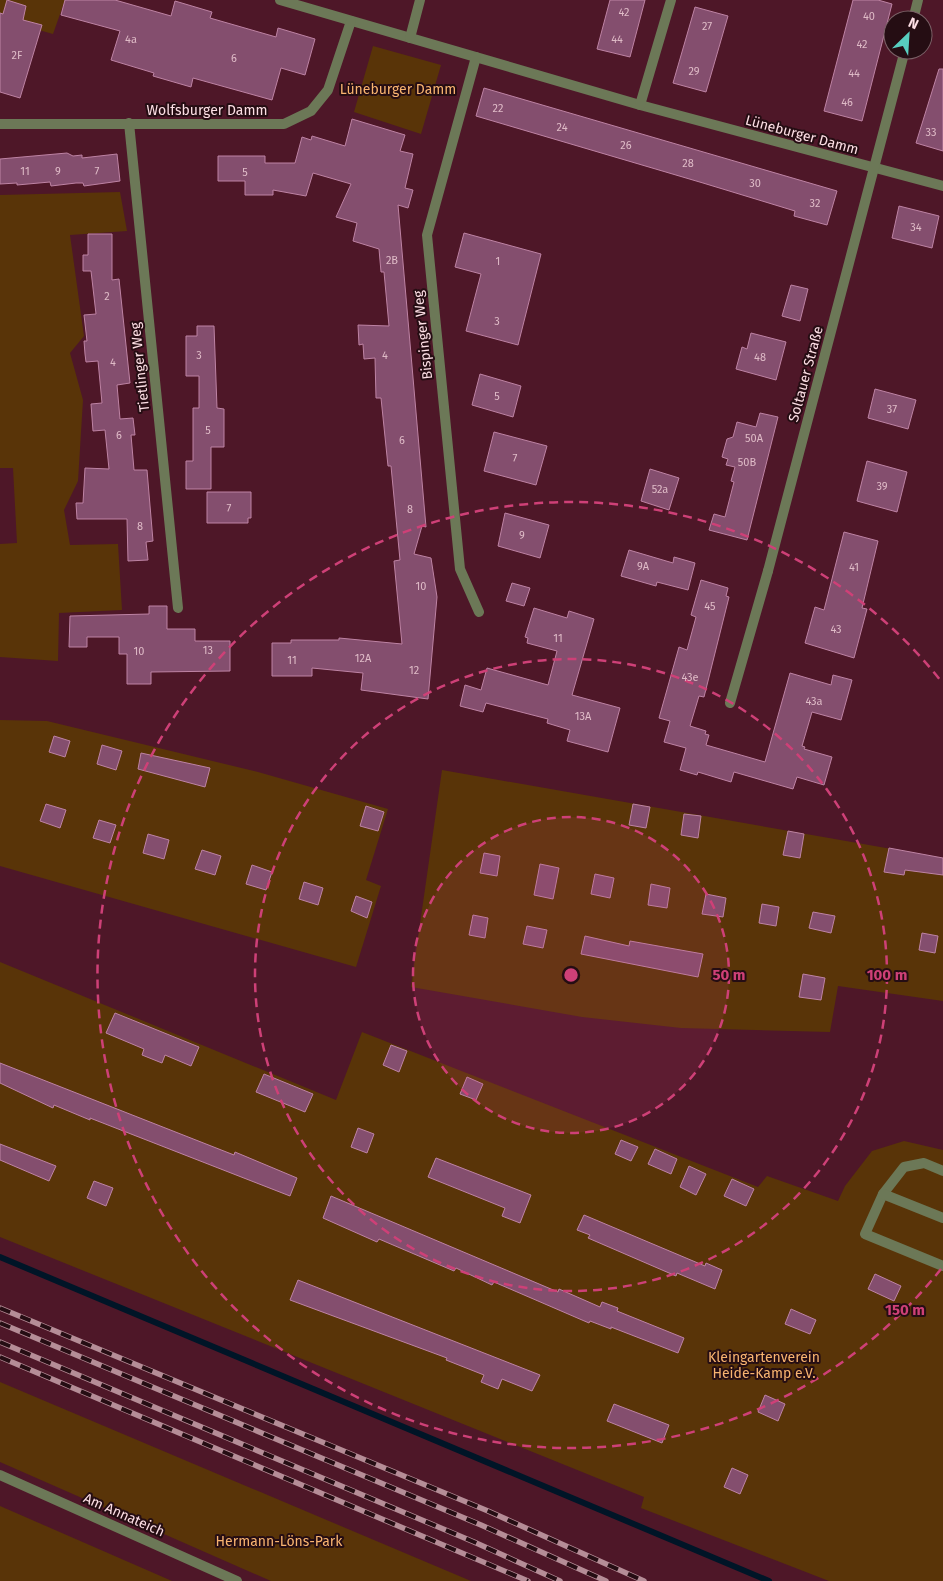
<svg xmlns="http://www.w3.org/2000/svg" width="943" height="1581" font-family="'Fira Sans',sans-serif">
  <rect width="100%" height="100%" fill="#4e1728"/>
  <g fill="#593408">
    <polygon points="0,0 65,0 53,34 0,19"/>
    <polygon points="373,46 441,65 421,134 354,112"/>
    <polygon points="120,192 127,231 70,235 84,336 70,353 83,400 78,481 64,510 70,545 118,544 122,610 59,613 58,661 0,657 0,544 17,543 13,468 0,468 0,195"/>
    <polygon points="0,720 47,721 258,772 388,809 366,880 381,886 356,967 0,866"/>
    <polygon points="442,770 943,858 943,1001 838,986 830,1032 681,1028 582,1017 411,987"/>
    <polygon points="0,962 336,1100 362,1032 758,1187 767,1176 838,1201 845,1186 872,1151 904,1141 943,1150 943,1581 829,1581 641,1508 644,1497 0,1237"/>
    <polygon points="0,1382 471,1581 271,1581 0,1462"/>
    <polygon points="0,1506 172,1581 0,1581"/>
  </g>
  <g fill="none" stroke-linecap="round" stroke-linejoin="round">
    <polyline stroke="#001527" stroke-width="6" points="0,1257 769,1581"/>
  </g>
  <g fill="#844e6e" stroke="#be83a4">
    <polygon points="7,0 26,6 23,20 42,25 20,98 0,92 0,13 3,14"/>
    <polygon points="65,0 115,0 171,16 175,1 212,12 210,18 276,37 278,28 315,39 305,75 281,68 272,100 193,78 191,87 153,76 154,73 111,60 120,31 61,15"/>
    <polygon points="610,0 645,0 630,57 597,49"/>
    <polygon points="853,0 878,0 892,4 862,121 824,111"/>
    <polygon points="695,7 728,16 706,92 673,83"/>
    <polygon points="939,69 943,69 943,151 916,143"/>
    <polygon points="484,88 837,191 827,225 794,216 795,211 703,183 476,116"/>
    <polygon points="352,119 405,135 400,151 413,154 405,188 413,190 408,208 398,205 426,527 422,526 414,554 431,558 437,597 428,699 361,690 363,673 312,668 312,676 272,676 272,643 291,643 291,640 339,640 339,638 402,644 394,561 400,560 391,466 388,466 381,398 376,398 375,358 364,359 363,344 359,345 358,325 389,326 384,272 381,272 379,249 353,241 357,223 336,217 351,184 313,173 306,196 273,190 273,195 245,195 245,181 218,181 218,156 265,156 265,163 295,163 302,137 311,140 312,136 345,146"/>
    <polygon points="67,153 73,156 82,155 82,158 117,154 120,181 84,186 83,183 76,183 51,186 50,182 17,185 17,183 0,184 0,159"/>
    <polygon points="899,206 939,216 932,248 892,238"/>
    <polygon points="464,233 541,254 518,345 466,331 481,274 455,267"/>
    <polygon points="88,234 112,234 112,280 119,279 130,383 117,385 120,419 133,418 135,435 131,435 134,470 147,470 153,541 146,542 148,560 128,561 127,519 77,519 76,503 83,503 85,468 109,469 105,430 93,431 91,404 102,403 98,361 86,362 85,354 84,341 87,341 84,315 96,314 91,271 83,271 83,255 88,255"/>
    <polygon points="791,285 808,289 800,321 782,316"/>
    <polygon points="197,326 214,326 217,408 224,409 224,447 211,447 211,489 186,489 186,461 193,461 193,408 199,408 199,376 186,376 186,336 197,336"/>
    <polygon points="751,333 786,342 776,380 736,369 742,347 747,349"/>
    <polygon points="480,374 521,386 513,417 472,405"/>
    <polygon points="875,389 916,400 908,429 868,418"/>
    <polygon points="760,413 778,417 747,540 709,530 714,514 725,517 734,482 731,481 735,467 726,465 728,459 722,457 727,439 733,437 737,422 756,427"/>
    <polygon points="494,432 547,446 536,485 484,471"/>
    <polygon points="867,461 907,472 897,512 857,501"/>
    <polygon points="650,469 679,478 669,510 641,501"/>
    <polygon points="207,492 251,492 251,518 248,518 248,523 207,523"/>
    <polygon points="505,513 549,525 540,558 498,546"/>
    <polygon points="844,532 878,541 862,608 867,609 854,658 805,643 815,607 824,610"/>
    <polygon points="629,550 673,563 674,557 695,563 688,590 657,582 656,586 621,576"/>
    <polygon points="701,580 728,588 726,596 729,597 704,697 699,696 690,726 706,731 705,734 709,735 706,745 765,762 790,673 831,685 833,675 852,680 841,720 812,712 802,746 805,747 804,749 832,757 824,785 797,777 793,789 734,772 731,782 698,772 697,775 680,770 686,748 664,742 670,721 659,718 679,647 687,650 696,617 691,615"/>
    <polygon points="512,583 530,588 524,606 506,601"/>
    <polygon points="149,606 167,606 167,629 195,629 195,641 230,641 230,671 151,672 151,684 127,684 127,654 119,654 119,637 87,637 87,647 69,647 70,616 149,614"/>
    <polygon points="534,608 567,618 569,611 594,619 572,695 620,708 608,752 567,741 570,730 547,723 548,719 486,703 483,712 460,706 465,685 481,690 487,668 548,685 557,651 527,643 528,638 525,637"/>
    <polygon points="54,736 70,741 65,757 49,752"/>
    <polygon points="102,745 122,751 116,770 97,764"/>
    <polygon points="141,753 210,768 205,787 138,769"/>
    <polygon points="46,804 66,810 60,828 40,821"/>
    <polygon points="633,804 650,807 646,828 629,825"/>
    <polygon points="366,806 384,812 378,831 360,826"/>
    <polygon points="684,814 701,816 698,838 681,835"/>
    <polygon points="99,820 116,825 110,843 93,838"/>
    <polygon points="788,831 804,834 800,858 783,855"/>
    <polygon points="148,834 169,840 164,859 143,853"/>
    <polygon points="889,848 943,858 943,875 905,870 904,875 884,872"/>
    <polygon points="202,850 221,856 215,875 195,869"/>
    <polygon points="484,853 500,856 497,876 480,873"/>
    <polygon points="540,864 559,868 553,899 534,895"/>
    <polygon points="252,865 272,872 266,890 246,884"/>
    <polygon points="595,874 614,878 610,898 591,894"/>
    <polygon points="304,882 323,888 318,905 299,899"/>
    <polygon points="651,884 670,888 667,908 648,905"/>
    <polygon points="706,894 726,898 723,917 702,914"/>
    <polygon points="356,896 372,902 367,918 351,911"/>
    <polygon points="762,904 779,907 776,926 759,923"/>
    <polygon points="813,912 835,916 831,933 809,928"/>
    <polygon points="473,915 488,918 485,938 469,935"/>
    <polygon points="527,926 547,930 543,948 523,944"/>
    <polygon points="922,933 938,936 935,953 919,950"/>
    <polygon points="585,936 629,946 630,941 703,954 698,977 581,954"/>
    <polygon points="803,974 825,978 821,1000 799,997"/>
    <polygon points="115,1013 199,1047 191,1066 165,1055 162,1063 142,1055 144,1049 106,1033"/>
    <polygon points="391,1045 407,1051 399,1072 383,1065"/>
    <polygon points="0,1063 234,1155 235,1152 297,1178 290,1196 90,1118 90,1120 54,1105 53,1108 0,1083"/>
    <polygon points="264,1074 313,1094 305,1112 256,1092"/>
    <polygon points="467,1077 483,1084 476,1100 460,1094"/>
    <polygon points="358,1128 374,1134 367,1153 351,1147"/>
    <polygon points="621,1140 638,1147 631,1161 615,1154"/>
    <polygon points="0,1144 56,1166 49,1181 0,1160"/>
    <polygon points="655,1149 677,1159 671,1174 648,1164"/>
    <polygon points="436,1158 531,1195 520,1223 502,1216 505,1208 428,1177"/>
    <polygon points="689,1166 706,1174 696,1195 680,1187"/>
    <polygon points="732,1179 754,1189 746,1206 724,1196"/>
    <polygon points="94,1181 113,1188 106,1206 87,1198"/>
    <polygon points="331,1196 558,1292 559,1289 600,1307 602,1302 618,1308 617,1311 684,1338 678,1353 611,1327 611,1329 590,1321 589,1323 494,1282 492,1285 456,1268 454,1271 379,1239 377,1242 323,1218"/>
    <polygon points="584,1215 705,1266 706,1263 722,1270 715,1289 677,1273 676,1276 588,1238 590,1235 577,1230"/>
    <polygon points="875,1274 901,1286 894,1301 868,1289"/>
    <polygon points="298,1280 540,1375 532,1391 502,1379 498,1389 481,1382 484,1375 446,1360 447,1358 290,1300"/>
    <polygon points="791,1309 816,1320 810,1334 785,1324"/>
    <polygon points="765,1395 785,1404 778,1421 758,1412"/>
    <polygon points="614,1404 669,1425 662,1443 607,1421"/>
    <polygon points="732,1468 748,1475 740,1494 724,1487"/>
  </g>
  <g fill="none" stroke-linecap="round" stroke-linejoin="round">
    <g stroke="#6c7857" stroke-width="10">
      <polyline points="730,703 768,571"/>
      <polyline points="943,1171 924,1163 904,1167 883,1194 865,1234 943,1266"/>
      <polyline points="883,1194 943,1218"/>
    </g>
    <g stroke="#6c7857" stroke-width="10">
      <polyline points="280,0 640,105 943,186"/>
      <polyline points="913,20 918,0"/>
      <polyline points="410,38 420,0"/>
      <polyline points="476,57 427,235 460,569 479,612"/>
      <polyline points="640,105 671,0"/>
      <polyline points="129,123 178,608"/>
      <polyline points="0,124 284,124 311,111 328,90 351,21"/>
      <polyline points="768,571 905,50"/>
      <polyline points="0,1475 237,1581"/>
    </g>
    <g stroke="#b58d97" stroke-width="5.5">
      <g id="rail">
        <polyline points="0,1308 488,1511 644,1581"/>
        <polyline points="0,1323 481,1525 606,1581"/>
        <polyline points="0,1342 474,1542 560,1581"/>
        <polyline points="0,1357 528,1581"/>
      </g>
    </g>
    <use href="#rail" stroke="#250d13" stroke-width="4" stroke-dasharray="11" stroke-linecap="butt"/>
  </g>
  <circle cx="571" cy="975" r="158" fill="#ce4077" fill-opacity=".12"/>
  <g fill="none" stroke="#ce4077" stroke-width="2.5" stroke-dasharray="9 6">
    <circle cx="571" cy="975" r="158"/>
    <circle cx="571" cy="975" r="316"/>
    <path d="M941 1269A473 473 0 1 1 941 681"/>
  </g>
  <g text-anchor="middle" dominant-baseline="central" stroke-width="4" stroke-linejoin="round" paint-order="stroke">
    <g font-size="11" fill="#dfbbc7">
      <text x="624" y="12">42</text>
      <text x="869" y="16">40</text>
      <text x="707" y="26">27</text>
      <text x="131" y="39">4a</text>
      <text x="617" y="39">44</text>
      <text x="862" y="44">42</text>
      <text x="17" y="55">2F</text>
      <text x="234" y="58">6</text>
      <text x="694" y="71">29</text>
      <text x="854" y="73">44</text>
      <text x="847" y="102">46</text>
      <text x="498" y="108">22</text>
      <text x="562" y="127">24</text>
      <text x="931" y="132">33</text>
      <text x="626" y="145">26</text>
      <text x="688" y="163">28</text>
      <text x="25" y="171">11</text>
      <text x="58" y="171">9</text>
      <text x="97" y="171">7</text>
      <text x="245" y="172">5</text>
      <text x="755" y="183">30</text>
      <text x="815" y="203">32</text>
      <text x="916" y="227">34</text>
      <text x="392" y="260">2B</text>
      <text x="498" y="261">1</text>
      <text x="107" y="296">2</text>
      <text x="497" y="321">3</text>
      <text x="199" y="355">3</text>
      <text x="385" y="355">4</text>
      <text x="760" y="357">48</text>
      <text x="113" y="362">4</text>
      <text x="497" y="396">5</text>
      <text x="892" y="409">37</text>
      <text x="208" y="430">5</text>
      <text x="119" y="435">6</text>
      <text x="754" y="438">50A</text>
      <text x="402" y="440">6</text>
      <text x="515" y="458">7</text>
      <text x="747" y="462">50B</text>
      <text x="882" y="486">39</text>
      <text x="660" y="489">52a</text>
      <text x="229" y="508">7</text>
      <text x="410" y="509">8</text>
      <text x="140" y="526">8</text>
      <text x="522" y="535">9</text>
      <text x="643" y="566">9A</text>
      <text x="854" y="567">41</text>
      <text x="421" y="586">10</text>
      <text x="710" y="606">45</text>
      <text x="836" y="629">43</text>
      <text x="558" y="638">11</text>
      <text x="208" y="650">13</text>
      <text x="139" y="651">10</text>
      <text x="363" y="658">12A</text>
      <text x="292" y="660">11</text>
      <text x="414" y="670">12</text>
      <text x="690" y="677">43e</text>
      <text x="814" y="701">43a</text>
      <text x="583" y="716">13A</text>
    </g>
    <g font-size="14" fill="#f9b470" stroke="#250d13">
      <text x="398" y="89">Lüneburger Damm</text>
      <text x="764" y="1357">Kleingartenverein<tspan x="764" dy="16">Heide-Kamp e.V.</tspan></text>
      <text x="279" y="1541">Hermann-Löns-Park</text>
    </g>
    <g font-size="14" fill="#fddfe5" stroke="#250d13">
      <text x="207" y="110">Wolfsburger Damm</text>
      <text transform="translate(802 135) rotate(15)">Lüneburger Damm</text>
      <text transform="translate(423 335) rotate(-96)">Bispinger Weg</text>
      <text transform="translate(140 367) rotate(-96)">Tietlinger Weg</text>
      <text transform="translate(806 374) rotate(-75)">Soltauer Straße</text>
      <text transform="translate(124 1515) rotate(24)">Am Annateich</text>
    </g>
  </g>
  <circle cx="571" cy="975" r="8" fill="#ce4077" stroke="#250d13" stroke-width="2.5"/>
  <g font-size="15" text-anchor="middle" font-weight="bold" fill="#ce4077" stroke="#250d13" stroke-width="4" stroke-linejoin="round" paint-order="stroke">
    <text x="729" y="980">50 m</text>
    <text x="887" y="980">100 m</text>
    <text x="905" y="1315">150 m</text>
  </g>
  <g transform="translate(908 35) rotate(25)"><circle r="24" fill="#250d13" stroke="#7b6167"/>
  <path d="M0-4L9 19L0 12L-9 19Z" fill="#58cec0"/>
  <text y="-8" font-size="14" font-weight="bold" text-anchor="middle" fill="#fddfe5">N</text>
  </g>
</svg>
